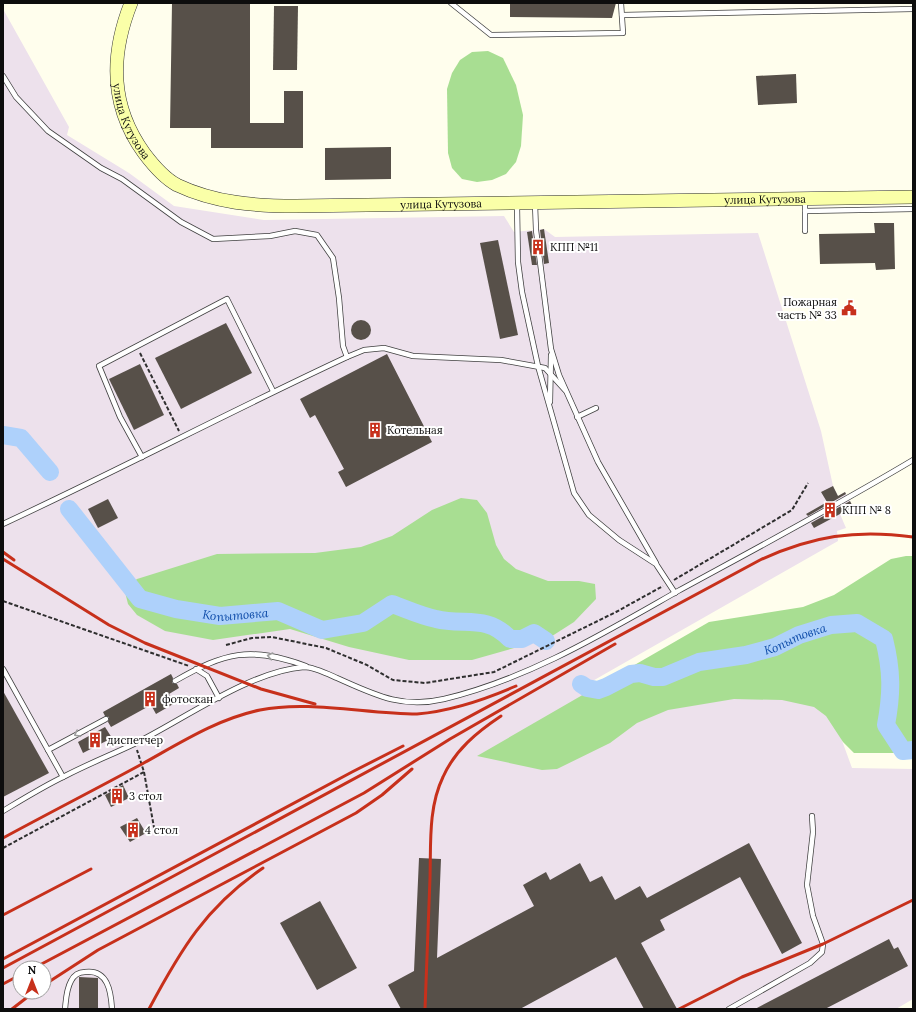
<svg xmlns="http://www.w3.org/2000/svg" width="916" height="1012" font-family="Lora,serif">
  <rect width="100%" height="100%" fill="#fffeed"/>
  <path fill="#ede1ec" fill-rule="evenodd" d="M3,9L69,127L67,135L129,173L174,206L264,220L504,216L514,232L544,229L555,237L758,233L821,431L833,486L838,496L845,492L853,507L840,514L846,528L837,531L838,541L589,683L817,672L852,768L913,769V999L896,1009H3ZM20,968H44V992H20Z"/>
  <g fill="#a8de92">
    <polygon points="488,51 503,58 516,85 523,115 521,146 516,162 506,174 492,180 477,182 462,179 452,168 448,153 447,89 452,73 460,60 472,52"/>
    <polygon points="461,498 477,500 487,513 496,545 504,559 516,569 548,581 579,581 595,584 596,599 574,622 549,638 472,660 409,660 349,647 290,629 213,640 165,631 137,615 128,604 124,588 137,579 217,554 315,553 361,547 392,536 432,510"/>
    <polygon points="906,556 913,556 913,753 854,753 843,742 826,716 814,707 782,700 734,699 668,710 637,723 610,743 557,769 542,770 477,756 709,622 803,607 834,595 891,559"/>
  </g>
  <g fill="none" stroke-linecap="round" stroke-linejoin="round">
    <g stroke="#aed1fb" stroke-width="18">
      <polyline points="3,435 21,438 50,472"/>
      <path id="s1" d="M69,509L140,599L176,609L220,616L278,611L322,630L363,623L392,604C406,609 421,616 436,619C464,626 487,614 510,639H522L534,633L546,641"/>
      <path id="s2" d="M581,684L587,688L598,690L606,687L631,674L640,673L654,677H663L699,662L746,655L775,647L799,635L831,625L857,623L884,639C892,671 892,693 886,725L903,751L913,750"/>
    </g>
  </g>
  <g fill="#575049">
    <polygon points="172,3 250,3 250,123 284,123 284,91 303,91 303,148 211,148 211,128 170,128"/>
    <polygon points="510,3 616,3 612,18 510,17"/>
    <polygon points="274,6 298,6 297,70 273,70"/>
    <polygon points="796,74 797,103 758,105 756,76"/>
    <polygon points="391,147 391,179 325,180 325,148"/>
    <polygon points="874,223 894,223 895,269 876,270 875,263 820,264 819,234 875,233"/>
    <polygon points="544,229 549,263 544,264 540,230"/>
    <polygon points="532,231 537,265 532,265 527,232"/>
    <polygon points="498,240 518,335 500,339 480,243"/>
    <circle cx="361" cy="330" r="10"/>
    <polygon points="226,323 252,373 181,409 155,358"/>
    <polygon points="387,354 432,442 346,487 338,472 344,469 315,415 310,418 300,399"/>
    <polygon points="140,364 164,415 134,430 109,379"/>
    <polygon points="833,486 838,496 845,492 846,494 808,516 806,514 827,502 821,492"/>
    <polygon points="108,499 118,518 98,528 88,509"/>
    <polygon points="850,501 853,507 814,528 811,523"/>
    <polygon points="171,674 173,678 172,683 177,684 179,688 169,694 175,703 156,714 151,705 111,727 108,722 109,717 105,716 103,712"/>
    <polygon points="3,691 49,773 3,797"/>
    <polygon points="105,727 112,738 83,753 78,742"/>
    <polygon points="123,785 129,798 111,807 105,795"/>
    <polygon points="137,818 146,833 130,842 120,827"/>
    <polygon points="749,843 802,943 782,954 740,877 660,920 665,930 641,943 677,1009 644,1009 616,957 520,1009 401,1009 388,985 414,971 419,858 441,859 437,958 534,906 523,885 546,872 550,880 580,863 590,882 602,876 615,900 640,886 647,898"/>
    <polygon points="320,901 357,968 317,990 280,923"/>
    <polygon points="889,939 894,949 898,947 908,966 825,1009 755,1009"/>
    <polygon points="79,977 98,978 98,1009 79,1009"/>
  </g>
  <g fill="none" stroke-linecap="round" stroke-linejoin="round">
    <g stroke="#404040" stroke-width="6">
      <g id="lane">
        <polyline points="451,3 491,35 623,33 621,3"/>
        <polyline points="622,15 913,9"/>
        <polyline points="3,76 16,97 48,131 101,168 122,179 181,222 213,239 270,236 295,231 317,235 333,258 339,298 343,346 347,357 364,350 384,348 413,356 501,360 545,368 565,390"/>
        <polyline points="535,204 536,230 551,349 559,375 598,462 656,563"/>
        <polyline points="517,205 518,262 522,292 538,366 574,493 589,515 619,540 656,564 675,593"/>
        <polyline points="805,211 913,209"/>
        <polyline points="805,231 805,200"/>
        <polyline points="550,402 551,355"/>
        <polyline points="577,417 596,408"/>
        <polyline points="142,457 120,417 99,366 227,299 273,391"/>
        <path d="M3,524C119,470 231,411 347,357"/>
        <polyline points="3,669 63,777"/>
        <polyline points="196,669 207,676 219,698"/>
        <path d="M175,681C226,652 249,646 306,666"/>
        <polyline points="48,750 106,719"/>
        <path d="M3,811C23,799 44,786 65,776C88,764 111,755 134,744C183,720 250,671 304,667C314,667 328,674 337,678C375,695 402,709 444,699C528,679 604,633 678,591C757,548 836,506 913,460"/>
        <path d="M65,1009C66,1000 66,990 71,981C74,975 78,972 85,972C108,969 111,992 112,1009"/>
        <polyline points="729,1009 810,963 822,952 823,944 813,916 807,885 813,832 812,816"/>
      </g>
    </g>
    <g stroke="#2f2f2f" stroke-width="14">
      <g id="secondary">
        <path id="s3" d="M131,3C110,56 110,106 144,153C153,165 164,178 177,185C215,203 255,206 296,206L913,197"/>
      </g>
    </g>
    <g stroke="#2f2f2f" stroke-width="2" stroke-dasharray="4 2" stroke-linecap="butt">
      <polyline points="140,353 179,431"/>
      <polyline points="674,580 792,510 808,483"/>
      <polyline points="3,601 189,666"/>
      <polyline points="226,645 252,638 272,637 326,648 367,665 393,680 425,683 494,672 616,612 663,586"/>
      <polyline points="144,772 155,833"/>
      <polyline points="3,848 144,772 137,750"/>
    </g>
    <use href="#lane" stroke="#fff" stroke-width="4.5"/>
    <use href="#secondary" stroke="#faffa8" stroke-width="13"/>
    <g stroke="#c7301b" stroke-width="3">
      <polyline points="3,552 14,560"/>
      <polyline points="3,559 109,625 145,643 261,689 315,704"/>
      <path d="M3,838C49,813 96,789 142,764C180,743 217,719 260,710C308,700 367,714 417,714C452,711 484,700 516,686"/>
      <polyline points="3,915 91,869"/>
      <polyline points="3,959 352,772 403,746"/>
      <path d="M3,968L760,560C812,536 856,529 913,537"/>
      <polyline points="34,968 364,793 450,739 615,644"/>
      <polyline points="3,984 20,975"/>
      <polyline points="44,985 98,950 356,813 382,795 412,769"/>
      <polyline points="12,1009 34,992"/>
      <path d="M149,1009C181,949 206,907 263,868"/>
      <path d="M425,1009C427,965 428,922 430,878C431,845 428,808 443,777C455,750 477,732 501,716"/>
      <polyline points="679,1009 742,977 823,944 913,900"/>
    </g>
  </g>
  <defs><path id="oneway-chevron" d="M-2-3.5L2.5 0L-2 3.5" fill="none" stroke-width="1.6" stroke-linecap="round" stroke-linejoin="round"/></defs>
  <g stroke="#9e9e9e">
    <use href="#oneway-chevron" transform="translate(270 656) rotate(-168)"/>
    <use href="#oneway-chevron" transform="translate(77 734) rotate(152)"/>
  </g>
  <defs>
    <g id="building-bare" transform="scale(1.2)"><path d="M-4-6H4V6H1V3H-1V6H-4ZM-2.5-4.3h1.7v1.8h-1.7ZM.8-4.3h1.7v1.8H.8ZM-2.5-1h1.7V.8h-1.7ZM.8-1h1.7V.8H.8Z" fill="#c7301b" stroke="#fff" stroke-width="2.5" paint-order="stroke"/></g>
    <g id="civic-bare" transform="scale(1.2)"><path d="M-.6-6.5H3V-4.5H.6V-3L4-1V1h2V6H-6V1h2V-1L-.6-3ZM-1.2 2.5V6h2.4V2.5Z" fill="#c7301b" stroke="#fff" stroke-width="2.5" paint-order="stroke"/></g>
  </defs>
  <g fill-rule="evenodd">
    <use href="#building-bare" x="538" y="247"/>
    <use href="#civic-bare" x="849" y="308"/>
    <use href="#building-bare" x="375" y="430"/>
    <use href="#building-bare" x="830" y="510"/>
    <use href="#building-bare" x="150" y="699"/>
    <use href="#building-bare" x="95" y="740"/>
    <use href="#building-bare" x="117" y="796"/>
    <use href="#building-bare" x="133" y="830"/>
  </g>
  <g text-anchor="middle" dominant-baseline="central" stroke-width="4" stroke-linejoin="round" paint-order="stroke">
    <g font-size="11" fill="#0d0d0d" stroke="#fff">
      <text stroke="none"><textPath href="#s3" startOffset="123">улица Кутузова</textPath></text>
      <text stroke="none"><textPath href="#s3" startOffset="795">улица Кутузова</textPath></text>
      <text stroke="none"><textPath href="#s3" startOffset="471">улица Кутузова</textPath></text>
    </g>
    <g font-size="11" fill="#0d0d0d" stroke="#fff" text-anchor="start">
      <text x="550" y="247">КПП №11</text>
      <text x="837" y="302" text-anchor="end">Пожарная<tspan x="837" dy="13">часть № 33</tspan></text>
      <text x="387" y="430">Котельная</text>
      <text x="842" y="510">КПП № 8</text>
      <text x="162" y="699">фотоскан</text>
      <text x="107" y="740">диспетчер</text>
      <text x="129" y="796">3 стол</text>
      <text x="145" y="830">4 стол</text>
    </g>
    <g font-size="12" font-style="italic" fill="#0d4ba8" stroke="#fff">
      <text stroke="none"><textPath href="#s1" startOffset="212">Копытовка</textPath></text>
      <text stroke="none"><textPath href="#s2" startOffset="226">Копытовка</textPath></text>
    </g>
  </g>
  <rect width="916" height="1012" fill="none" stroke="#0d0d0d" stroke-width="8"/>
  <g transform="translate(32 980)"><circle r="19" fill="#ffffff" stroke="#9e9e9e"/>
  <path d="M0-3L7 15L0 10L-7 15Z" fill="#c7301b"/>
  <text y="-6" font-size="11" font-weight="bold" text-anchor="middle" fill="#0d0d0d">N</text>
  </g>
</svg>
